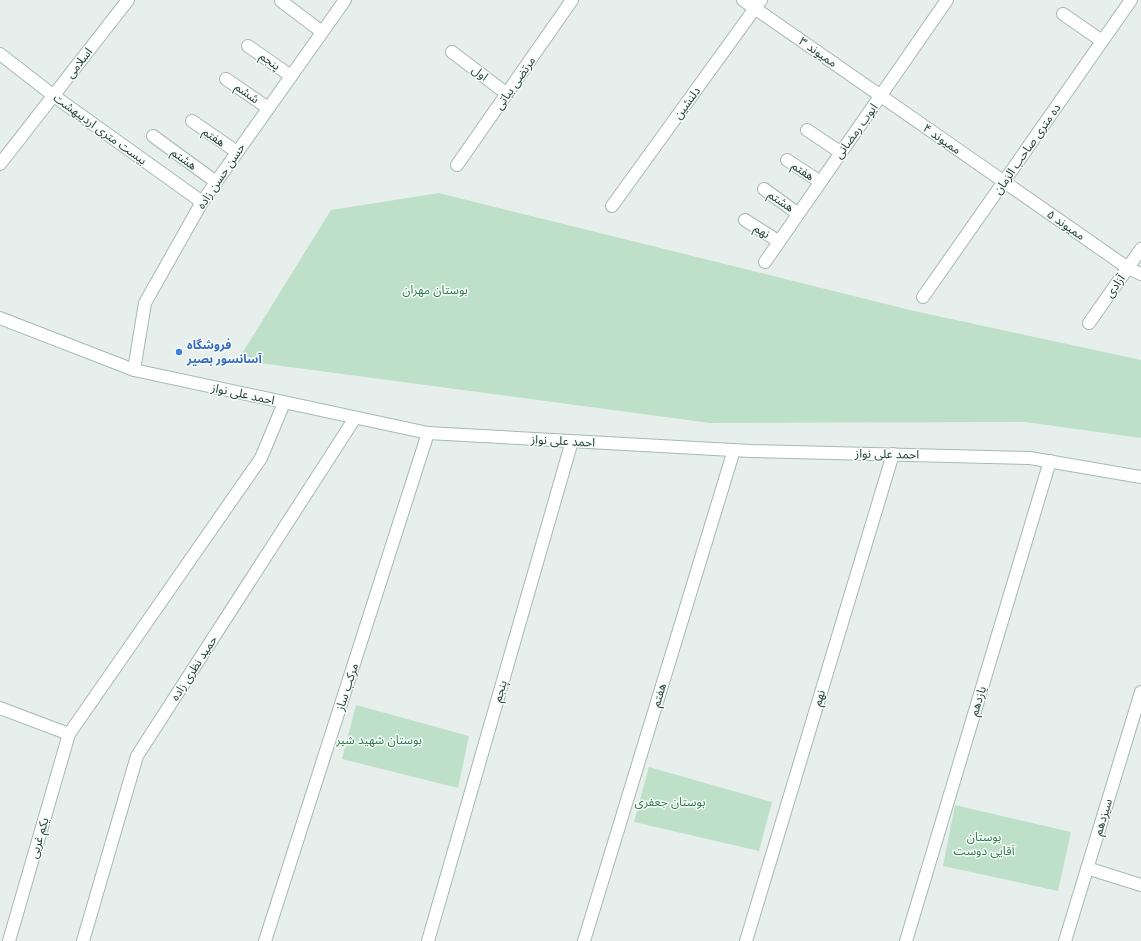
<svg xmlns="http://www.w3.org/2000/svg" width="1141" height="941" font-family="'DM Sans','Noto Sans Arabic',sans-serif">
  <rect width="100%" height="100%" fill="#e6efeb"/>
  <g fill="#bfe0c8">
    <polygon points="439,193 910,310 1141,360 1141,438 1025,422 710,423 238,360 331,210"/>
    <polygon points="356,705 469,736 458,788 342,759"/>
    <polygon points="649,767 772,802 759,851 634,822"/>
    <polygon points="955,805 1071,832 1058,891 943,866"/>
  </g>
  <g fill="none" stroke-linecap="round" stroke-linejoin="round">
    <g stroke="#a8b8b2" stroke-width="14">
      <g id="street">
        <polyline points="743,0 1128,268 1141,274"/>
        <polyline points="281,1 322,32"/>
        <polyline points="1063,14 1102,41"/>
        <polyline points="248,46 291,76"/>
        <polyline points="452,52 507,94"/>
        <polyline points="226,79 268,108"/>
        <polyline points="192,121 237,152"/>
        <polyline points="807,130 840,152"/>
        <polyline points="153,136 216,182"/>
        <polyline points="787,160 819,181"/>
        <polyline points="0,164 128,0"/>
        <polyline points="457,165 572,0"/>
        <polyline points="764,189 797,213"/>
        <polyline points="612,206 761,0"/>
        <polyline points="745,220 778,241"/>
        <polyline points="765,262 947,0"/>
        <polyline points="923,297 1131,0"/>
        <polyline points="1089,323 1141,249"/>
        <polyline points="1087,868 1141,885"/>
        <polyline points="9,941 69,734 261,458 284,403"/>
        <polyline points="83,941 137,756 355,418"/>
        <polyline points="265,941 428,433"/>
        <polyline points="428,941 572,441"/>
        <polyline points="584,941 734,450"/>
        <polyline points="746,941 893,454"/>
        <polyline points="906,941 1050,461"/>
        <polyline points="1065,941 1141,692"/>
      </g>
    </g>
    <g stroke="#a4bbb3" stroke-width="14">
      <g id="secondary">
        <polyline points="0,54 54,96 202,202"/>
        <polyline points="0,318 134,370 428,433 750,451 1030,458 1141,477"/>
        <polyline points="134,370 145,303 202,202 345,0"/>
        <polyline points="0,708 69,734"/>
      </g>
    </g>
    <use href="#street" stroke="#fff" stroke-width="12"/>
    <use href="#secondary" stroke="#fff" stroke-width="12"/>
  </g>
  <circle fill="#3f7fe0" stroke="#f7fbf9" stroke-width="1.5" cx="179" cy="352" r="4"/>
  <g text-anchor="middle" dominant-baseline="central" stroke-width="3" stroke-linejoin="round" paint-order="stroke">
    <g font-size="12" fill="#24423a" stroke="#f7fbf9">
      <text transform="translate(818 52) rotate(35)">ممیوند ۳</text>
      <text transform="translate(270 61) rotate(35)">پنجم</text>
      <text transform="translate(79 63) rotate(-52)">اسلامی</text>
      <text transform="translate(480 73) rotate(37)">اول</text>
      <text transform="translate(515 83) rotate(-55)">مرتضی بیاتی</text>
      <text transform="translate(247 93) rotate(35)">ششم</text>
      <text transform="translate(687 103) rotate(-54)">دلنشین</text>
      <text transform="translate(100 129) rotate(36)">بیست متری اردیبهشت</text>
      <text transform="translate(856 131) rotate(-54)">ایوب رمضانی</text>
      <text transform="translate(214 137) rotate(35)">هفتم</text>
      <text transform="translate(942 139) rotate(35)">ممیوند ۴</text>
      <text transform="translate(1027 149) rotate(-55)">ده متری صاحب الزمان</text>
      <text transform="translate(184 159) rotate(36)">هشتم</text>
      <text transform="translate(803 171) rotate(33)">هفتم</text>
      <text transform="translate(221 176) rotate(-56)">حسن حسن زاده</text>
      <text transform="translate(781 201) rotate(34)">هشتم</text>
      <text transform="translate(1066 225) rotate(35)">ممیوند ۵</text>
      <text transform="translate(762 231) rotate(32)">نهم</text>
      <text transform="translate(1115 286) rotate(-55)">آزادی</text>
      <text transform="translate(243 394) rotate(12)">احمد علی نواز</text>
      <text transform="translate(563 441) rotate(3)">احمد علی نواز</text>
      <text transform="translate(887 454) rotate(1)">احمد علی نواز</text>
      <text transform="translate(194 668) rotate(-57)">حمید نظری زاده</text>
      <text transform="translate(347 687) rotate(-72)">مرکب ساز</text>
      <text transform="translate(500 691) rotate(-74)">پنجم</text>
      <text transform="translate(659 695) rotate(-73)">هفتم</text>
      <text transform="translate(819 698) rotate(-73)">نهم</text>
      <text transform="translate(978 701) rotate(-73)">یازدهم</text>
      <text transform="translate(1103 817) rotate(-73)">سیزدهم</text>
      <text transform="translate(39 838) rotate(-74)">یکم غربی</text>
    </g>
    <g font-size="12" fill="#2d7a4b" stroke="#f7fbf9">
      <text x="435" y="290">بوستان مهران</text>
      <text x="379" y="740">بوستان شهید شیر</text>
      <text x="670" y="802">بوستان جعفری</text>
      <text x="984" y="837">بوستان<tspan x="984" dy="14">آقایی دوست</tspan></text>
    </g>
    <g font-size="12" font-weight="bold" fill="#366cbe" stroke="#f7fbf9" text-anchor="start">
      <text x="187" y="345">فروشگاه<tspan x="187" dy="14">آسانسور بصیر</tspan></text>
    </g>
  </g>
</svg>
